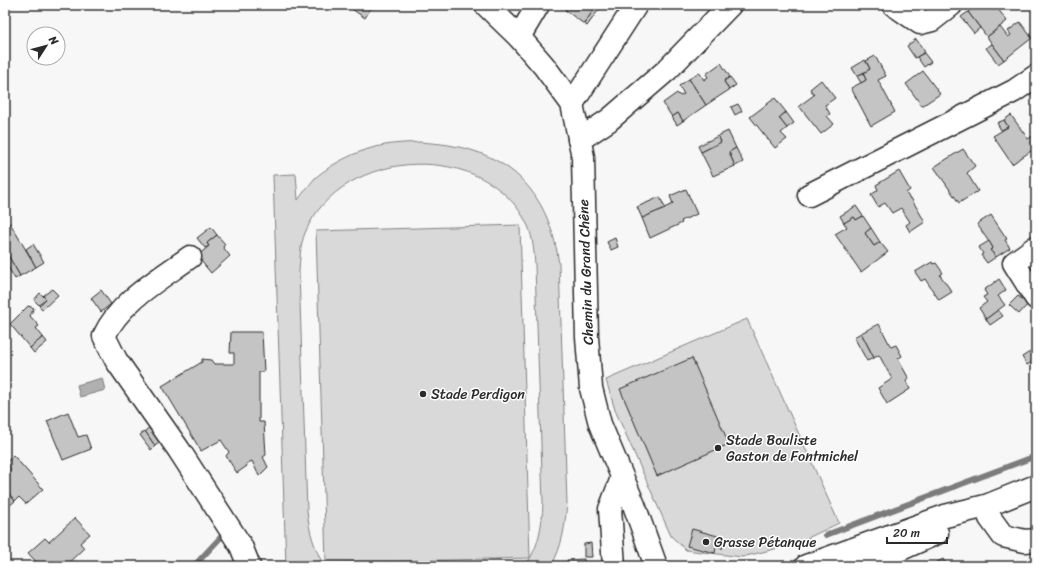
<svg xmlns="http://www.w3.org/2000/svg" width="1041" height="571" font-family="Sriracha,sans-serif">
  <rect width="100%" height="100%" fill="#f7f7f7"/>
  <filter id="ink" filterUnits="userSpaceOnUse"><feTurbulence type="fractalNoise" baseFrequency=".025" numOctaves="2"/><feDisplacementMap in="SourceGraphic" scale="8" xChannelSelector="R" yChannelSelector="G"/><feConvolveMatrix kernelMatrix="1 2 1 2 8 2 1 2 1" color-interpolation-filters="sRGB"/></filter>
  <g filter="url(#ink)">
    <g fill="#d9d9d9" stroke="#828282">
      <path d="M419,142C432,143 446,144 459,147C521,160 551,204 559,264L567,503C565,525 563,546 551,566H525C539,547 542,526 543,503L535,265C534,252 533,238 528,226C488,139 341,146 305,233C300,245 300,259 299,272L307,510C309,532 314,547 324,566H286L273,175L296,174L298,200C303,193 309,185 315,178C334,162 360,149 385,145C396,143 408,143 419,142Z"/>
      <polygon points="520,225 530,558 326,563 316,231"/>
      <polygon points="747,319 839,523 795,544 742,557 686,550 671,536 615,410 606,380"/>
    </g>
    <polygon fill="#b0b0b0" stroke="#7b7b7b" points="102,378 105,390 80,397 77,385"/>
    <g fill="none" stroke-linecap="round" stroke-linejoin="round">
      <g stroke="#7b7b7b" stroke-width="6">
        <polyline points="826,535 1036,456"/>
        <polyline points="194,566 221,537"/>
      </g>
    </g>
    <g fill="#c4c4c4" stroke="#2b2b2b">
      <polygon points="346,5 373,5 365,18"/>
      <polygon points="569,5 597,5 584,24 565,10"/>
      <polygon points="597,5 602,5 587,26 584,24"/>
      <polygon points="977,5 983,5 987,10 993,5 995,5 1007,21 987,37 968,12"/>
      <polygon points="968,12 980,28 974,33 961,17"/>
      <polygon points="1020,22 1032,38 1004,60 987,37 1000,27 1008,37 1011,35 1008,31"/>
      <polygon points="916,39 925,52 915,58 907,46"/>
      <polygon points="992,44 1004,60 998,64 986,48"/>
      <polygon points="924,53 931,62 924,67 917,57"/>
      <polygon points="875,56 886,76 878,80 895,112 871,126 851,88 866,80 863,73 870,69 866,61"/>
      <polygon points="865,60 870,69 857,76 852,68"/>
      <polygon points="721,63 730,77 724,81 729,90 706,105 689,79 699,72 704,80 708,77 706,74"/>
      <polygon points="923,71 940,94 922,106 906,84"/>
      <polygon points="863,73 866,80 861,83 857,76"/>
      <polygon points="730,77 736,85 729,90 724,81"/>
      <polygon points="689,79 706,105 683,121 678,113 672,117 663,103 677,93 680,96 684,94 679,86"/>
      <polygon points="821,80 835,98 825,105 830,114 827,116 834,124 821,134 799,106 814,95 810,89"/>
      <polygon points="775,98 786,112 779,118 787,128 781,133 787,139 775,148 750,117"/>
      <polygon points="738,104 742,111 735,115 731,107"/>
      <polygon points="786,112 794,123 787,128 779,118"/>
      <polygon points="678,113 683,121 677,125 672,117"/>
      <polygon points="1011,115 1028,139 1036,134 1036,158 1031,151 1012,164 993,136 1008,127 1004,120"/>
      <polygon points="1004,120 1008,127 1001,130 997,123"/>
      <polygon points="728,131 736,148 729,152 735,166 713,176 701,152 721,142 718,136"/>
      <polygon points="718,136 721,142 701,152 698,146"/>
      <polygon points="736,148 743,162 735,166 729,152"/>
      <polygon points="963,149 975,166 967,173 978,191 959,203 934,167"/>
      <polygon points="899,171 910,190 906,193 910,199 911,198 925,222 910,232 906,225 910,222 901,208 892,213 885,203 878,207 871,195 878,190 876,185"/>
      <polygon points="686,189 697,214 681,221 682,223 650,238 642,218 673,204 670,196"/>
      <polygon points="660,197 665,208 642,218 637,207"/>
      <polygon points="856,206 863,216 856,220 854,217 844,223 840,216"/>
      <polygon points="991,215 1007,239 1005,240 1010,248 996,257 990,250 993,248 977,224"/>
      <polygon points="863,216 871,228 865,233 874,246 880,242 888,252 861,272 835,234 847,227 844,223 854,217 856,220"/>
      <polygon points="10,223 36,267 20,276 6,252 5,253 5,226"/>
      <polygon points="211,227 217,235 207,243 209,246 205,248 197,238"/>
      <polygon points="871,228 880,242 874,246 865,233"/>
      <polygon points="217,235 225,244 223,247 230,256 211,273 197,256 209,246 207,243"/>
      <polygon points="615,238 618,247 611,250 607,242"/>
      <polygon points="989,241 993,248 990,250 996,257 987,263 981,255 983,254 979,247"/>
      <polygon points="33,244 44,262 36,267 26,249"/>
      <polygon points="9,257 20,276 15,279 5,262 5,259"/>
      <polygon points="932,262 933,264 936,263 943,273 940,275 952,292 939,300 925,279 921,281 915,272"/>
      <polygon points="999,279 1006,290 998,296 1005,305 986,319 979,308 987,302 983,297 987,295 984,290"/>
      <polygon points="52,289 58,295 42,310 39,305 46,299 43,296"/>
      <polygon points="101,290 111,304 101,312 91,298"/>
      <polygon points="40,293 46,299 39,305 34,300"/>
      <polygon points="1018,296 1028,304 1019,314 1009,305"/>
      <polygon points="28,306 34,308 30,316 39,326 36,328 43,337 30,348 10,324"/>
      <polygon points="998,310 1003,316 990,325 986,319"/>
      <polygon points="879,324 891,347 896,345 902,356 898,359 909,379 906,381 910,389 887,404 878,388 892,379 879,355 874,358 861,333"/>
      <polygon points="231,332 262,332 264,372 259,372 259,422 264,422 266,455 263,457 268,467 259,476 252,461 246,464 247,466 237,473 226,456 229,452 221,440 201,451 162,386 202,362 202,359 211,360 214,364 234,364 234,353 230,353"/>
      <polygon points="861,333 874,358 867,361 854,337"/>
      <polygon points="43,337 47,342 34,353 30,348"/>
      <polygon points="1036,348 1036,360 1027,365 1022,357"/>
      <polygon points="692,358 729,444 657,476 620,389"/>
      <polygon points="68,412 78,437 86,435 91,449 63,460 47,421"/>
      <polygon points="152,425 162,440 155,446 145,431"/>
      <polygon points="145,431 155,446 151,450 140,435"/>
      <polygon points="13,455 43,489 26,504 19,497 15,501 5,489 5,474 11,469 6,463"/>
      <polygon points="5,489 15,501 9,506 5,501"/>
      <polygon points="75,518 90,534 80,543 84,548 65,566 40,566 28,553 45,538 49,542"/>
      <polygon points="692,529 725,538 722,549 716,547 715,553 687,546"/>
      <polygon points="591,543 592,557 584,557 584,544"/>
      <polygon points="584,559 584,566 567,566 567,560"/>
      <polygon points="943,559 947,566 930,566"/>
    </g>
    <g fill="none" stroke-linecap="round" stroke-linejoin="round">
      <g stroke="#2b2b2b" stroke-width="25">
        <g id="minor">
          <polyline points="894,5 920,23 932,20 951,5"/>
          <polyline points="519,37 538,5"/>
          <polyline points="572,104 636,5"/>
          <polyline points="579,140 609,120 667,70 730,5"/>
          <polyline points="809,195 1014,91 1036,76"/>
          <polyline points="1036,247 1014,263 1036,298"/>
          <path d="M190,257C160,279 120,301 104,336L116,360L179,450L241,546L249,566"/>
          <polyline points="986,506 990,518 1003,536 1025,541 1036,540"/>
          <polyline points="614,566 610,509 622,478"/>
        </g>
      </g>
      <g stroke="#2b2b2b" stroke-width="25">
        <g id="major">
          <polyline points="486,5 519,37 544,66 572,104 583,157 587,337 591,388 600,424 634,505 656,566"/>
          <polyline points="806,566 945,516 986,506 1036,486"/>
          <polyline points="863,566 937,533"/>
        </g>
      </g>
      <use href="#minor" stroke="#fff" stroke-width="22"/>
      <use href="#major" stroke="#fff" stroke-width="22"/>
    </g>
  </g>
  <g fill="#2b2b2b" stroke="#fff" stroke-width="1.5">
    <circle cx="423" cy="394" r="4"/>
    <circle cx="718" cy="448" r="4"/>
    <circle cx="706" cy="542" r="4"/>
  </g>
  <g text-anchor="middle" dominant-baseline="central" stroke-width="3" stroke-linejoin="round" paint-order="stroke">
    <g font-size="14" fill="#2b2b2b" stroke="#fff">
      <text transform="translate(586 272) rotate(-92)">Chemin du Grand Chêne</text>
    </g>
    <g font-size="14" fill="#2b2b2b" stroke="#fff" text-anchor="start">
      <text x="431" y="394">Stade Perdigon</text>
      <text x="726" y="440">Stade Bouliste<tspan x="726" dy="16">Gaston de Fontmichel</tspan></text>
      <text x="714" y="542">Grasse Pétanque</text>
    </g>
  </g>
  <rect width="1041" height="571" fill="none" stroke="#fff" stroke-width="20"/>
  <rect x="10" y="10" width="1021" height="551" fill="none" stroke="#2b2b2b" stroke-width="1.5" filter="url(#ink)"/>
  <g transform="translate(46 46) rotate(54)"><circle r="19" fill="#ffffff" stroke="#aaaaaa"/>
  <path d="M0-3L7 15L0 10L-7 15Z" fill="#2b2b2b"/>
  <text y="-6" font-size="11" font-weight="bold" text-anchor="middle" fill="#2b2b2b">N</text>
  </g>
  <path d="M887 537v6h60v-6" fill="none" stroke="#2b2b2b" stroke-width="2"/>
  <text x="893" y="537" font-size="12" fill="#2b2b2b" stroke="#ffffff" stroke-width="3" paint-order="stroke">20 m</text>
</svg>
